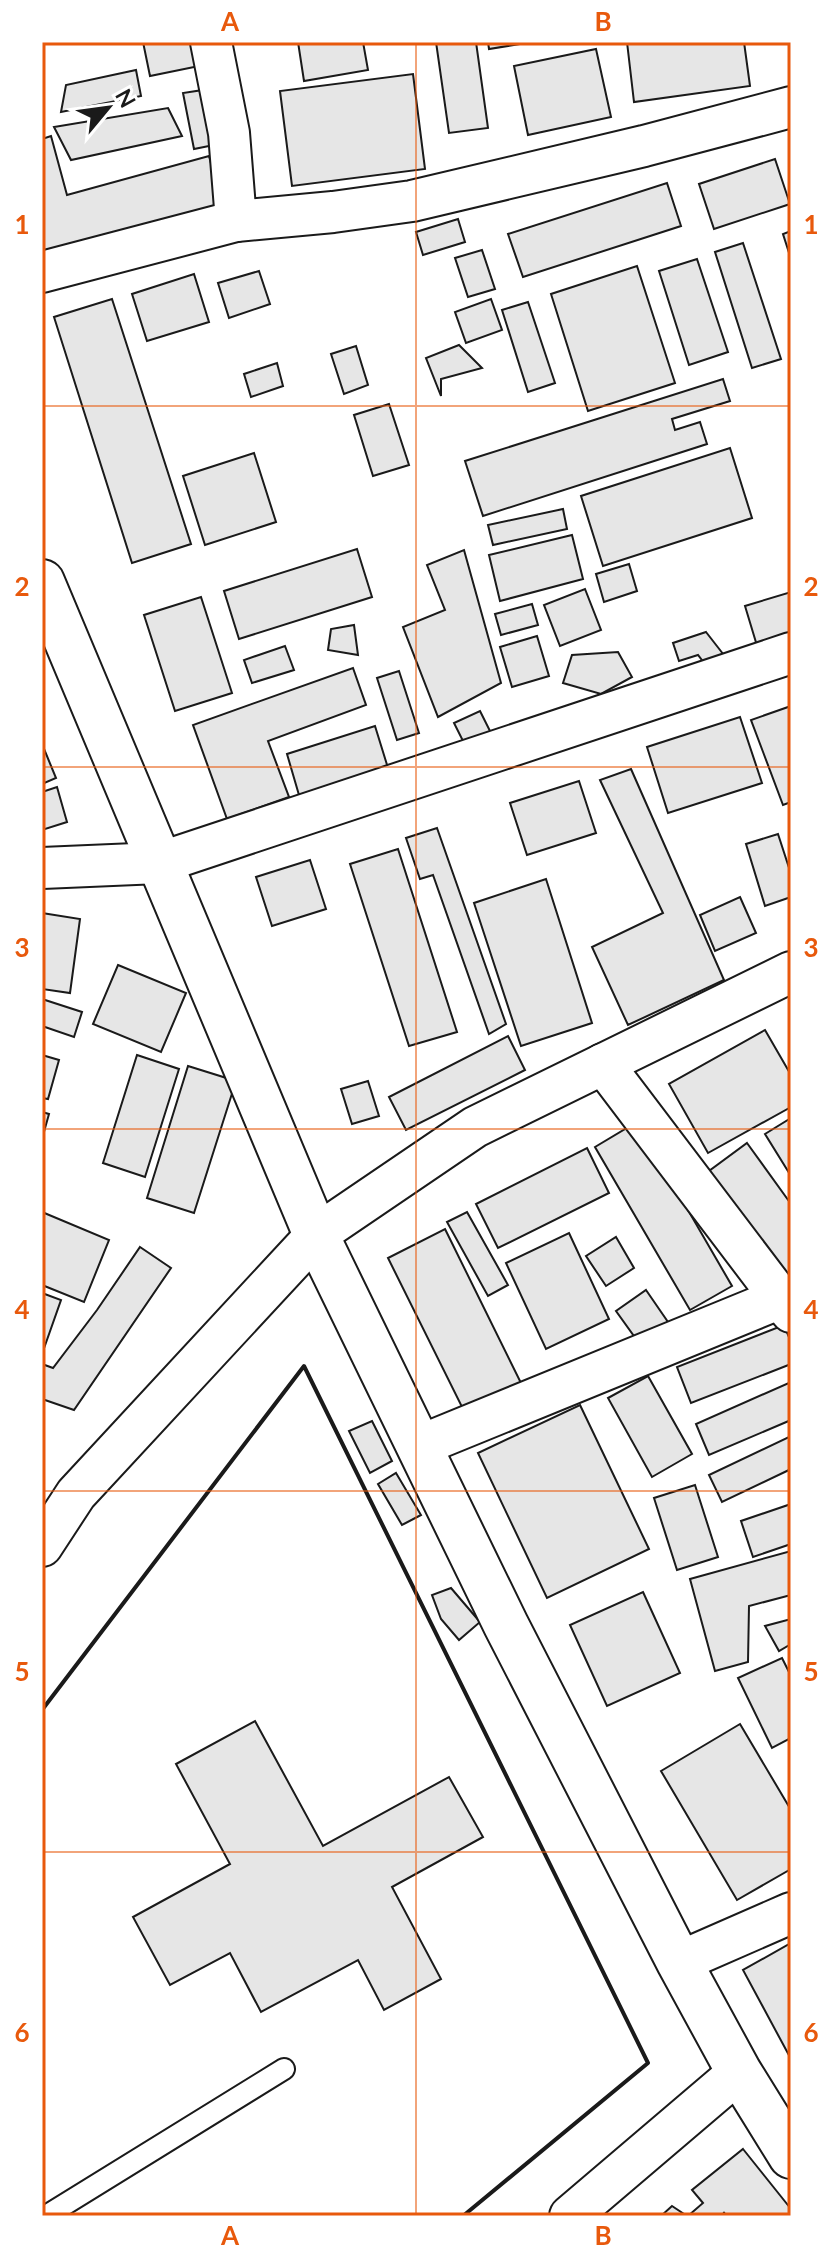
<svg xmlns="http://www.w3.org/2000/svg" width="833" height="2258" font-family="Lato,sans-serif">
  <rect width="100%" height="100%" fill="#fff"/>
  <g fill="#e6e6e6" stroke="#1a1a1a" stroke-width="2">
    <polygon points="143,42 199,42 204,65 150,76"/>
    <polygon points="298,42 363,42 368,70 304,81"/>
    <polygon points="436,42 476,42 488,128 449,133"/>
    <polygon points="488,42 519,42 520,44 489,49"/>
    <polygon points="627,42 744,42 750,86 634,102"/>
    <polygon points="596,49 611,117 528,135 514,66"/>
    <polygon points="136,70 141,96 61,112 66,85"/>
    <polygon points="413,74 425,169 292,186 280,91"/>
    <polygon points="203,90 214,145 194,149 183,93"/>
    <polygon points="168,108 182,136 71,160 54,127"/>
    <polygon points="51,136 67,195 209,156 222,204 42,254 42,139"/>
    <polygon points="775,159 790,204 714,229 699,184"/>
    <polygon points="667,183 681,226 523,277 508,234"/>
    <polygon points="458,219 465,242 423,255 416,232"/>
    <polygon points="791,231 791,259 783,234"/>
    <polygon points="743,243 781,359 752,368 715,252"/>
    <polygon points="482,250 495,289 468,297 455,258"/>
    <polygon points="697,259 728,352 689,365 659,271"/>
    <polygon points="637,266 675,383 588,411 551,294"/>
    <polygon points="259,271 270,304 229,318 218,283"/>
    <polygon points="194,274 209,322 147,341 132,294"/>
    <polygon points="112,299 191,544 132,563 54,317"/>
    <polygon points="491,299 502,330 466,343 455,312"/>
    <polygon points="528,302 555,383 528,392 502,310"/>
    <polygon points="459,345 482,368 441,379 441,396 426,358"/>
    <polygon points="356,346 368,385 344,394 331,354"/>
    <polygon points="277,363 283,386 251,397 244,374"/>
    <polygon points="723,379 730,401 672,419 675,430 700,422 707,444 483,516 465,461"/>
    <polygon points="389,404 409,465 373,476 354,415"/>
    <polygon points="730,448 752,518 603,566 581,496"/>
    <polygon points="254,453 276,522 205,545 183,476"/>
    <polygon points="563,509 567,529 493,545 488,525"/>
    <polygon points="572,535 583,579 500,601 489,555"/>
    <polygon points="357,549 372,597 239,639 224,591"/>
    <polygon points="464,550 501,683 438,717 403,627 445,610 427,565"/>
    <polygon points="629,564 637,591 604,602 596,574"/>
    <polygon points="585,589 601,630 560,646 544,605"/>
    <polygon points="791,592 791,639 758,649 745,606"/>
    <polygon points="201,597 232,693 175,711 144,615"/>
    <polygon points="532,604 538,625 501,635 495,614"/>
    <polygon points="354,625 358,655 328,650 331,629"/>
    <polygon points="706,632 727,659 711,672 698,655 679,661 673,643"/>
    <polygon points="537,636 549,676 512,687 500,647"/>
    <polygon points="285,646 294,670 252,683 244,660"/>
    <polygon points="618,652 632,677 601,694 563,683 572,655"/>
    <polygon points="353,668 366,705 268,741 289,797 227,819 193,725"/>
    <polygon points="399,671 419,733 397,740 377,678"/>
    <polygon points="791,706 791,802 783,805 751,720"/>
    <polygon points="480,711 493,737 467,749 454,723"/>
    <polygon points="740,717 762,783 668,813 647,747"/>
    <polygon points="375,726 388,768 299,795 287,754"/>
    <polygon points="42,744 56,778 42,784"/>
    <polygon points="631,769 724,980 628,1025 592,947 663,913 600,780"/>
    <polygon points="579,781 596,833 527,855 510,803"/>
    <polygon points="57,787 67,822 42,830 42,792"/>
    <polygon points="437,828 506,1024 489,1034 433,875 420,879 406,838"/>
    <polygon points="778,834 791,874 791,897 765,906 746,844"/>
    <polygon points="398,849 457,1032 409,1046 350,864"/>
    <polygon points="310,860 326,909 272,926 256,877"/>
    <polygon points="546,879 592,1023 521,1046 474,903"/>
    <polygon points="740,897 756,933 715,951 700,915"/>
    <polygon points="42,913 80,919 70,993 42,989"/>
    <polygon points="118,965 186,993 161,1052 93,1024"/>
    <polygon points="42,999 82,1012 74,1037 42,1026"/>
    <polygon points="765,1030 791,1075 791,1107 708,1153 669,1084"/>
    <polygon points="508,1036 525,1070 406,1130 389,1097"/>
    <polygon points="42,1055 59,1060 48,1099 42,1098"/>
    <polygon points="137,1055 179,1069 145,1177 103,1163"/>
    <polygon points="188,1066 236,1081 194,1213 147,1198"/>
    <polygon points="368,1081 379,1116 352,1124 341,1089"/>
    <polygon points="42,1112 49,1114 42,1139"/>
    <polygon points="791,1118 791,1176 765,1134"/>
    <polygon points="637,1122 732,1286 690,1310 595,1147"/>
    <polygon points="747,1143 791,1204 791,1282 709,1171"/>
    <polygon points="587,1148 609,1193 498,1248 476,1204"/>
    <polygon points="42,1212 109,1240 84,1302 42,1285"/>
    <polygon points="467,1212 508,1285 488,1296 447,1222"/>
    <polygon points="445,1229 521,1383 464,1411 388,1258"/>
    <polygon points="569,1233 609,1319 546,1349 506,1263"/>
    <polygon points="616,1237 634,1268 606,1286 586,1256"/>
    <polygon points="140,1247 171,1268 74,1410 42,1399 42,1364 53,1368 97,1310"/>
    <polygon points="646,1290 668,1322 639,1343 616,1311"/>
    <polygon points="42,1293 61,1300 42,1354"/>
    <polygon points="784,1325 791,1342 791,1364 691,1403 677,1367"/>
    <polygon points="648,1376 692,1454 652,1477 608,1398"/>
    <polygon points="791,1382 791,1420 709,1455 696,1424"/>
    <polygon points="580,1405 649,1549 547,1598 478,1453"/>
    <polygon points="372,1421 392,1461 370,1473 349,1431"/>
    <polygon points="791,1436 791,1469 722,1502 709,1475"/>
    <polygon points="396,1473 421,1515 402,1525 378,1484"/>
    <polygon points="695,1485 718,1557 677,1570 654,1498"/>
    <polygon points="791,1504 791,1544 753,1557 741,1521"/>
    <polygon points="791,1551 791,1595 749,1606 748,1662 715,1671 690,1579"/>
    <polygon points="451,1588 480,1622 459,1640 441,1619 432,1595"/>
    <polygon points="643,1592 680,1673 607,1706 570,1625"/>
    <polygon points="791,1619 791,1644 779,1651 765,1626"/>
    <polygon points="782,1658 791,1676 791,1738 772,1748 738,1678"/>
    <polygon points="255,1721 323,1846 449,1777 483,1837 392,1887 441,1979 384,2010 358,1960 261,2012 230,1953 170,1985 133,1917 230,1864 176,1764"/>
    <polygon points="740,1724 791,1810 791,1869 737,1900 661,1771"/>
    <polygon points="791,1943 791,2059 743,1970"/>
    <polygon points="743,2149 791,2209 791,2216 725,2216 724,2212 723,2216 688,2216 703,2203 692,2190"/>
    <polygon points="672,2206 687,2216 661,2216"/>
  </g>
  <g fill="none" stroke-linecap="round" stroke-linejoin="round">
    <g stroke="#1a1a1a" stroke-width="24">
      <polyline id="lane" points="46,2216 284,2069"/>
    </g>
    <g stroke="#1a1a1a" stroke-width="44">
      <g id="street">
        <polyline points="236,221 333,212 412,201 644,146 791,107"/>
        <polyline points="42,272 236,221 229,133 211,42"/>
        <polyline points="42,868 159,863 791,653"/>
        <polyline points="603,1064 791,1312"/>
        <polyline points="419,1446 781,1298"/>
        <polyline points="42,1546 76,1494 316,1235 475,1127 791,972"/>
        <polyline points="679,1962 791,1913"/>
        <polyline points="570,2216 739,2072"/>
      </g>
    </g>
    <g stroke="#1a1a1a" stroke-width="48">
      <polyline id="secondary" points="42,582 316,1235 506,1625 679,1962 739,2072 791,2156"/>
    </g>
    <use href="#lane" stroke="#fff" stroke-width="20"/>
    <use href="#street" stroke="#fff" stroke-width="40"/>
    <use href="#secondary" stroke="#fff" stroke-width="44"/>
    <polyline stroke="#1a1a1a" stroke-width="4" points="42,1710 304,1366 648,2063 463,2216"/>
  </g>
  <path fill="none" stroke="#e8590c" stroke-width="2" stroke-opacity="0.55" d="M416,42V2216M42,406H791M42,767H791M42,1129H791M42,1491H791M42,1852H791"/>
  <rect width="833" height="2258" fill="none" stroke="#ffffff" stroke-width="88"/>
  <g transform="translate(108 108) rotate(61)" stroke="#ffffff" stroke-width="6" paint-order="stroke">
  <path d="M0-6L14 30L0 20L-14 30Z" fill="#1a1a1a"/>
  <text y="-12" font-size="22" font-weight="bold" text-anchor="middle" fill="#1a1a1a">N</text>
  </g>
  <rect x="44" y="44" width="745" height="2170" fill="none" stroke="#e8590c" stroke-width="3"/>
  <g font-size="26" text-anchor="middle" font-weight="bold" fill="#e8590c">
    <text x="230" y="31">A</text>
    <text x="603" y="31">B</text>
    <text x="22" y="234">1</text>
    <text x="811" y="234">1</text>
    <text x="22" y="596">2</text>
    <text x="811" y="596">2</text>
    <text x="22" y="957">3</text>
    <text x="811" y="957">3</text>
    <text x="22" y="1319">4</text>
    <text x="811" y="1319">4</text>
    <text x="22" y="1681">5</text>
    <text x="811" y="1681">5</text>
    <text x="22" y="2042">6</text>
    <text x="811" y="2042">6</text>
    <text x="230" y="2245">A</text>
    <text x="603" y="2245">B</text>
  </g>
</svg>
